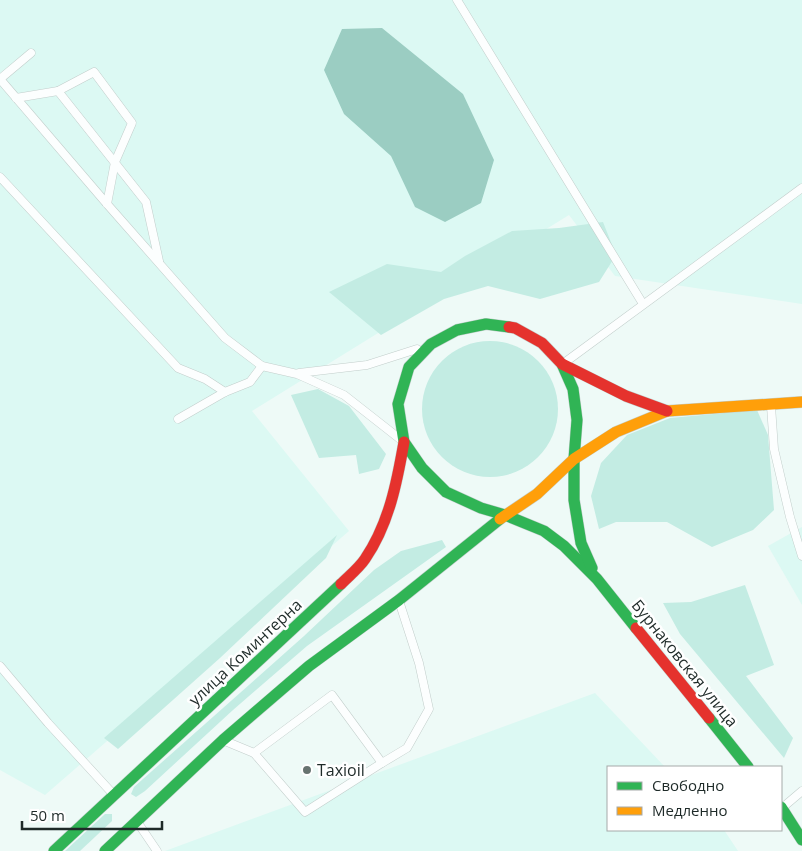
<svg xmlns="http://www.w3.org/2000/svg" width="802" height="851" font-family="'Open Sans',sans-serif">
  <rect width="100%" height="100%" fill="#eefaf7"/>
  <g fill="#dcf9f3">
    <polygon points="0,0 802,0 802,304 615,276 569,215 252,411 349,531 45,795 0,770"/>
    <polygon points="802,527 802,605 768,546"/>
    <polygon points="595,693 665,767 608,767 608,830 724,830 738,851 165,851"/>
  </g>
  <g fill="#c3ece3">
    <polygon points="603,222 616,255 599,282 540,299 488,286 444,299 381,335 329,292 387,264 441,272 465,256 512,231 559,228"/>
    <circle cx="490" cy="409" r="68"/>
    <polygon points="318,389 349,406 386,454 379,469 359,474 356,455 319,458 291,395"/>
    <polygon points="757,410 768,435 774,510 753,530 712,547 667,522 616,522 599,529 591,496 601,463 627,435 670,418"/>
    <polygon points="337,535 326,558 220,658 118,749 104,738"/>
    <polygon points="442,540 446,547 307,646 233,710 145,791 136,797 131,794 134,787 304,636 374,570 401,551"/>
    <polygon points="745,585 774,665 746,676 793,738 784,758 680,634 663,603 691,602"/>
    <polygon points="105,814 112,814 112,821 80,851 65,851"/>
  </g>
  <polygon fill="#9bcdc2" points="382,28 463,94 494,160 481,203 445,222 415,207 391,156 344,114 324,70 342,29"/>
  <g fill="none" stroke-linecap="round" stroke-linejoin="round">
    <g stroke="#c2cecb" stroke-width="9">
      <g id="lane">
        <polyline points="457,0 643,304"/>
        <polyline points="0,79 107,204 225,338 262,366 297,374 344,395 400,439"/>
        <polyline points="0,79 31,53"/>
        <polyline points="58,91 94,72 132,123 115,162 107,204"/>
        <polyline points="16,98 58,91 146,202 159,261"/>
        <polyline points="0,177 178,368 205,379 225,392"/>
        <polyline points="564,363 802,188"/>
        <polyline points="299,373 367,365 417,349"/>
        <polyline points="771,406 774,449 790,517 802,556"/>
        <polyline points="178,419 225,392 250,382 262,366"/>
        <polyline points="0,666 48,723 113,794"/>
        <polyline points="225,741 254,753 332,695 382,763 407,748 429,709 419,663 399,601"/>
        <polyline points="254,753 305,812 382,763"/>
        <polyline points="782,808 802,791"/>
        <polyline points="138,823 157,851"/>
      </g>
    </g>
    <g stroke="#c2cecb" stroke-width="12">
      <g id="fast">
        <polyline points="509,327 486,324 457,330 431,344 409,367 398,404 404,442 422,468 446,492 481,508 505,515 544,531 564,546 597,579 636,628"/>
        <polyline points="562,364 573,389 577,420 574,459 574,500 581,543 592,568"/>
        <polyline points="709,718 748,767"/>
        <polyline points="781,807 802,840"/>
        <polyline points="54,851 341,584"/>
        <polyline points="105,851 223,740 309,666 399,600 500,519"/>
      </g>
    </g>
    <g stroke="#c2cecb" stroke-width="12">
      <polyline id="slow" points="500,519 537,494 574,459 616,432 667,411 802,402"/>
    </g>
    <g stroke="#c2cecb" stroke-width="12">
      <g id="jam">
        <polyline points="509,327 515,328 542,343 562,364 626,396 667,411"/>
        <path d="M341,584C349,576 359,568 365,559C389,524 397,482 404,442"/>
        <polyline points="636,628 709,718"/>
      </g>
    </g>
    <use href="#lane" stroke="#fcfefe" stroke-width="8"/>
    <use href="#fast" stroke="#30b455" stroke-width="11"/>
    <use href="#slow" stroke="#ff9f0a" stroke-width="11"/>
    <use href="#jam" stroke="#e5322d" stroke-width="11"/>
  </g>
  <circle fill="#677370" stroke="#fff" stroke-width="2" cx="307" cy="770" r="5"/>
  <g text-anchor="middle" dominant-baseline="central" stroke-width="5" stroke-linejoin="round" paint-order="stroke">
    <g font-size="16" fill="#1e2a28" stroke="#fff">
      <text transform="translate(245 652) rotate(-43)">улица Коминтерна</text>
      <text transform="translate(685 663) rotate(51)">Бурнаковская улица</text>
    </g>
    <g font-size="16" fill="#1e2a28" stroke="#fff" text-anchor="start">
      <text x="317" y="770">Taxioil</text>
    </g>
  </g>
  <rect x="607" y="766" width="175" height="65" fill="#ffffff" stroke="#a5aaa9"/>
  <rect x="617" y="782" width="25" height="8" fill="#30b455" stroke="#a5aaa9"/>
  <text x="652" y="791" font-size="15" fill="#1e2a28">Свободно</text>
  <rect x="617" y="807" width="25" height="8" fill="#ff9f0a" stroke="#a5aaa9"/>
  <text x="652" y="816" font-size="15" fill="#1e2a28">Медленно</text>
  <path d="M22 821v8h140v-8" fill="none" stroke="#1e2a28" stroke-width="2.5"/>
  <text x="30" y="821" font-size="15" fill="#1e2a28" stroke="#ffffff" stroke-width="4" paint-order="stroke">50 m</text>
</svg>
